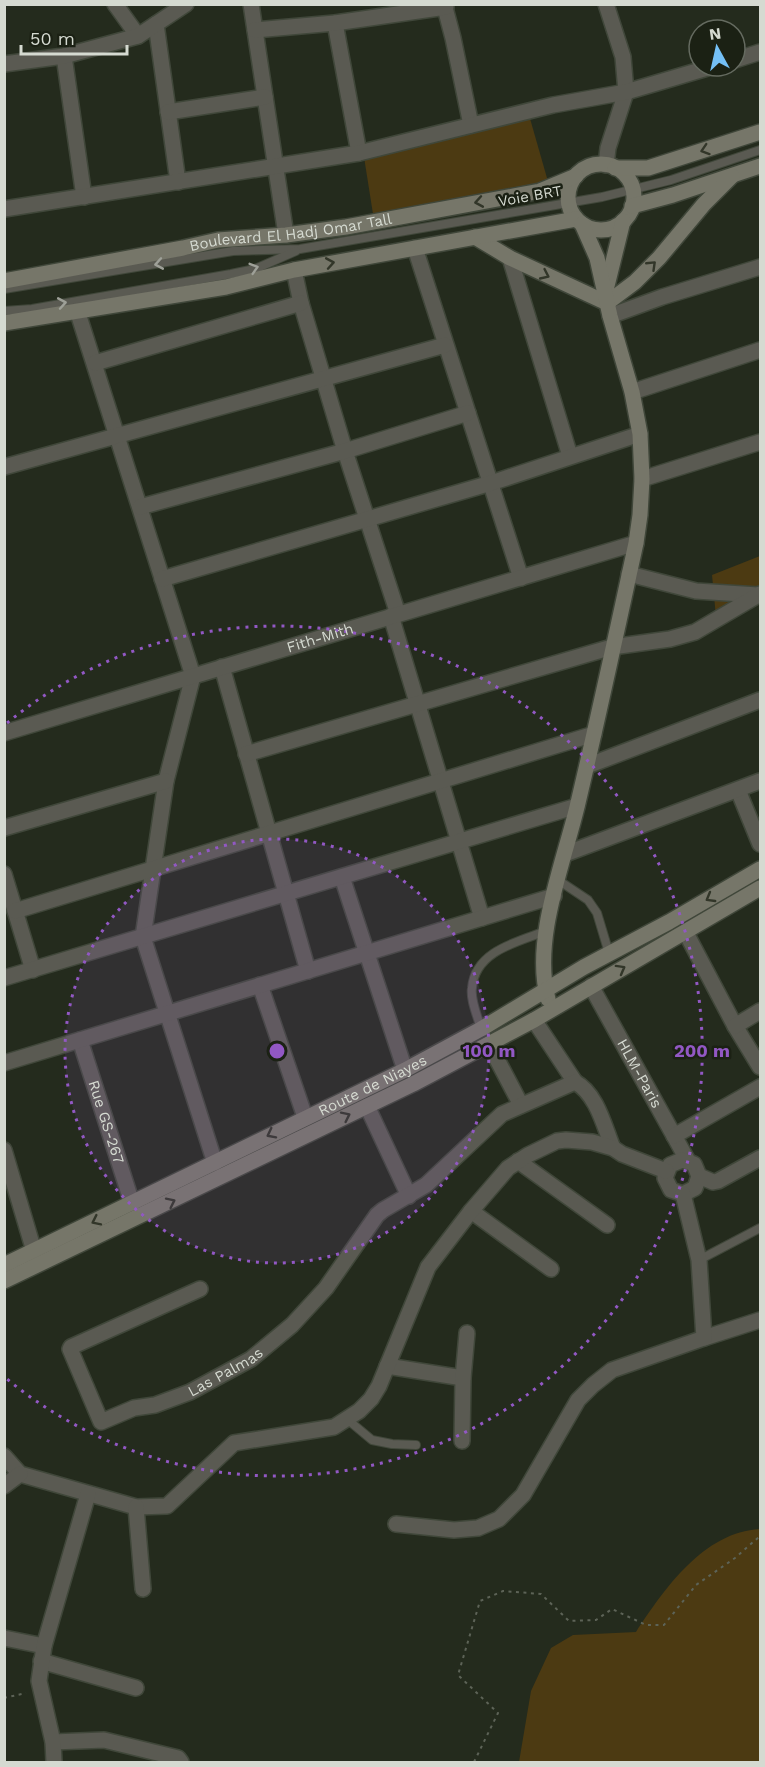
<svg xmlns="http://www.w3.org/2000/svg" width="765" height="1767" font-family="'Work Sans',sans-serif">
  <rect width="100%" height="100%" fill="#242b1d"/>
  <g fill="#4c3a12">
    <polygon points="529,115 549,185 382,217 373,214 364,157"/>
    <polygon points="760,556 760,599 716,617 712,575"/>
    <path d="M760,1529V1762H519L531,1691L551,1648L573,1635L636,1632C665,1588 704,1532 760,1529Z"/>
  </g>
  <g fill="none" stroke-linecap="round" stroke-linejoin="round">
    <g stroke="#40473a" stroke-width="10">
      <g id="service">
        <polyline points="4,289 233,251 300,249 602,197 671,180 760,150"/>
        <polyline points="4,311 32,309 231,274 255,269 296,251"/>
        <polyline points="558,880 588,900 597,913 609,953"/>
        <path d="M481,1029C478,1017 470,1000 472,988C475,951 517,942 546,931"/>
        <polyline points="699,1260 760,1228"/>
        <polyline points="348,1420 372,1440 392,1444 416,1445"/>
      </g>
    </g>
    <g stroke="#40473a" stroke-width="18">
      <g id="minor">
        <polyline points="115,4 138,36"/>
        <polyline points="251,4 286,235"/>
        <polyline points="444,4 453,38 471,125"/>
        <polyline points="606,4 623,57 626,92 608,148 606,165"/>
        <polyline points="335,23 359,153"/>
        <polyline points="156,24 178,182"/>
        <polyline points="255,30 335,23 446,7"/>
        <polyline points="64,56 84,197"/>
        <polyline points="735,60 760,52"/>
        <polyline points="4,64 64,56 138,36 186,4"/>
        <polyline points="168,112 265,97"/>
        <polyline points="4,209 359,153 553,105 626,92 714,66"/>
        <polyline points="415,248 521,578"/>
        <polyline points="510,258 570,456"/>
        <polyline points="294,270 301,303 345,451 398,614"/>
        <polyline points="77,310 193,676 166,781 143,937 215,1163"/>
        <polyline points="610,316 662,297 760,267"/>
        <polyline points="95,363 301,303"/>
        <polyline points="632,392 760,350"/>
        <polyline points="4,467 445,345"/>
        <polyline points="642,479 760,442"/>
        <polyline points="140,507 345,451 468,413"/>
        <polyline points="629,574 696,591 758,595"/>
        <polyline points="162,579 491,483 640,434"/>
        <polyline points="391,616 482,918"/>
        <polyline points="222,667 308,971"/>
        <path id="s1" d="M4,733L636,543"/>
        <polyline points="246,754 612,647 670,639 695,632 760,594"/>
        <polyline points="587,766 760,700"/>
        <polyline points="738,790 760,844"/>
        <polyline points="4,828 166,781"/>
        <polyline points="565,854 760,781"/>
        <polyline points="4,874 33,970"/>
        <polyline points="342,877 405,1070"/>
        <polyline points="15,911 594,734"/>
        <polyline points="686,933 735,1026 760,1067"/>
        <polyline points="4,978 577,806"/>
        <polyline points="260,985 305,1117"/>
        <path id="s2" d="M591,986L688,1161"/>
        <polyline points="534,1020 575,1082"/>
        <polyline points="735,1026 760,1011"/>
        <path id="s3" d="M80,1040L132,1203"/>
        <polyline points="489,1044 521,1105"/>
        <polyline points="4,1063 554,896"/>
        <polyline points="367,1106 409,1196"/>
        <polyline points="674,1136 760,1087"/>
        <polyline points="4,1150 34,1251"/>
        <polyline points="518,1161 607,1225"/>
        <polyline points="699,1176 695,1188 683,1194 671,1190 665,1178 670,1165 682,1160 694,1164 699,1176 713,1182 718,1181 760,1158"/>
        <polyline points="471,1211 551,1269"/>
        <path id="s4" d="M200,1289L71,1347L70,1349L101,1422L134,1408L155,1405L190,1392L251,1359L292,1325L326,1288L377,1215L383,1210L426,1185L502,1114L575,1082C597,1094 604,1126 613,1148"/>
        <polyline points="704,1338 760,1320"/>
        <polyline points="387,1366 463,1378"/>
        <polyline points="462,1441 463,1378 467,1333"/>
        <polyline points="4,1456 20,1474 136,1507 167,1506 234,1443 334,1427 359,1411 371,1399 379,1386 428,1267 471,1211 508,1168 528,1155 557,1141 566,1140 592,1142 613,1148 622,1154 666,1171"/>
        <polyline points="4,1486 20,1474"/>
        <polyline points="136,1507 143,1589"/>
        <polyline points="396,1524 454,1530 478,1528 499,1519 523,1495 578,1400 593,1385 612,1370 704,1338 699,1260 683,1194"/>
        <polyline points="4,1638 44,1646"/>
        <polyline points="41,1661 136,1688"/>
        <polyline points="53,1742 104,1740 178,1758 181,1762"/>
        <polyline points="54,1762 53,1742 39,1681 44,1646 88,1494"/>
      </g>
    </g>
    <g stroke="#40473a" stroke-width="18">
      <g id="secondary">
        <circle cx="601" cy="197" r="33"/>
        <polyline points="615,168 648,168 760,132"/>
        <polyline points="632,206 673,195 760,166"/>
        <polyline points="475,237 510,258 607,303"/>
        <path id="s5" d="M4,281L183,248L218,240L286,235L346,227L514,196L540,191L576,176"/>
        <polyline points="606,290 623,221"/>
        <polyline points="607,303 635,282 659,258 704,204 732,176"/>
        <polyline points="4,323 226,287 294,270 576,219"/>
        <path d="M548,999C532,941 563,865 577,807C598,719 617,631 636,543L640,515L642,479L640,434L632,392L610,316L597,258L582,224"/>
        <path id="s6" d="M4,1265L405,1070L481,1029L584,967L669,922L760,869"/>
        <polyline points="4,1281 413,1084 534,1020 760,888"/>
      </g>
    </g>
    <g stroke="#5d6357" stroke-width="2" stroke-dasharray="3 4.5" stroke-linecap="butt">
      <polyline points="4,1698 26,1693"/>
      <polyline points="474,1762 498,1713 458,1675 480,1601 503,1591 541,1594 569,1621 596,1620 612,1609 646,1625 664,1625 696,1585 735,1558 760,1536"/>
    </g>
    <use href="#service" stroke="#5a5a52" stroke-width="8"/>
    <use href="#minor" stroke="#5a5a52" stroke-width="15"/>
    <use href="#secondary" stroke="#767669" stroke-width="15"/>
  </g>
  <defs><path id="oneway-chevron" d="M-2-3.5L2.5 0L-2 3.5" fill="none" stroke-width="1.6" stroke-linecap="round" stroke-linejoin="round" transform="scale(1.5)"/></defs>
  <g stroke="#323629">
    <use href="#oneway-chevron" transform="translate(705 150) rotate(162)"/>
    <use href="#oneway-chevron" transform="translate(479 202) rotate(170)"/>
    <use href="#oneway-chevron" transform="translate(330 263) rotate(-10)"/>
    <use href="#oneway-chevron" transform="translate(652 265) rotate(-44)"/>
    <use href="#oneway-chevron" transform="translate(545 275) rotate(25)"/>
    <use href="#oneway-chevron" transform="translate(710 898) rotate(150)"/>
    <use href="#oneway-chevron" transform="translate(621 969) rotate(-29)"/>
    <use href="#oneway-chevron" transform="translate(346 1116) rotate(-26)"/>
    <use href="#oneway-chevron" transform="translate(271 1134) rotate(153)"/>
    <use href="#oneway-chevron" transform="translate(171 1202) rotate(-26)"/>
    <use href="#oneway-chevron" transform="translate(96 1221) rotate(154)"/>
  </g>
  <g stroke="#9ea098">
    <use href="#oneway-chevron" transform="translate(159 264) rotate(170)"/>
    <use href="#oneway-chevron" transform="translate(254 268) rotate(-17)"/>
    <use href="#oneway-chevron" transform="translate(62 303) rotate(-10)"/>
  </g>
  <circle cx="277" cy="1051" r="212" fill="#9258c4" fill-opacity=".12"/>
  <g fill="none" stroke="#9258c4" stroke-width="3" stroke-dasharray="3 6">
    <circle cx="277" cy="1051" r="212"/>
    <path d="M7 723A425 425 0 1 1 7 1379"/>
  </g>
  <g text-anchor="middle" dominant-baseline="central" stroke-width="5" stroke-linejoin="round" paint-order="stroke">
    <g font-size="15" fill="#d5dad1" stroke="#1b2114">
      <text transform="translate(530 196) rotate(-10)">Voie BRT</text>
      <text stroke="none"><textPath href="#s5" startOffset="291">Boulevard El Hadj Omar Tall</textPath></text>
      <text stroke="none"><textPath href="#s1" startOffset="330">Fith-Mith</textPath></text>
      <text stroke="none"><textPath href="#s2" startOffset="100">HLM-Paris</textPath></text>
      <text stroke="none"><textPath href="#s6" startOffset="410">Route de Niayes</textPath></text>
      <text stroke="none"><textPath href="#s3" startOffset="86">Rue GS-267</textPath></text>
      <text stroke="none"><textPath href="#s4" startOffset="358">Las Palmas</textPath></text>
    </g>
  </g>
  <circle cx="277" cy="1051" r="9" fill="#9258c4" stroke="#1b2114" stroke-width="3"/>
  <g font-size="18" text-anchor="middle" font-weight="bold" fill="#9258c4" stroke="#1b2114" stroke-width="5" stroke-linejoin="round" paint-order="stroke">
    <text x="489" y="1057">100 m</text>
    <text x="702" y="1057">200 m</text>
  </g>
  <rect width="765" height="1767" fill="none" stroke="#d5dad1" stroke-width="12"/>
  <g transform="translate(717 48) rotate(352)"><circle r="28" fill="#1b2114" stroke="#656b60" stroke-width="1.5"/>
  <path d="M0-4.5L10 22L0 15L-10 22Z" fill="#74c0f6"/>
  <text y="-9" font-size="16" font-weight="bold" text-anchor="middle" fill="#d5dad1">N</text>
  </g>
  <path d="M21 45v9h106v-9" fill="none" stroke="#d5dad1" stroke-width="3"/>
  <text x="30" y="45" font-size="18" fill="#d5dad1" stroke="#1b2114" stroke-width="4.5" paint-order="stroke">50 m</text>
</svg>
